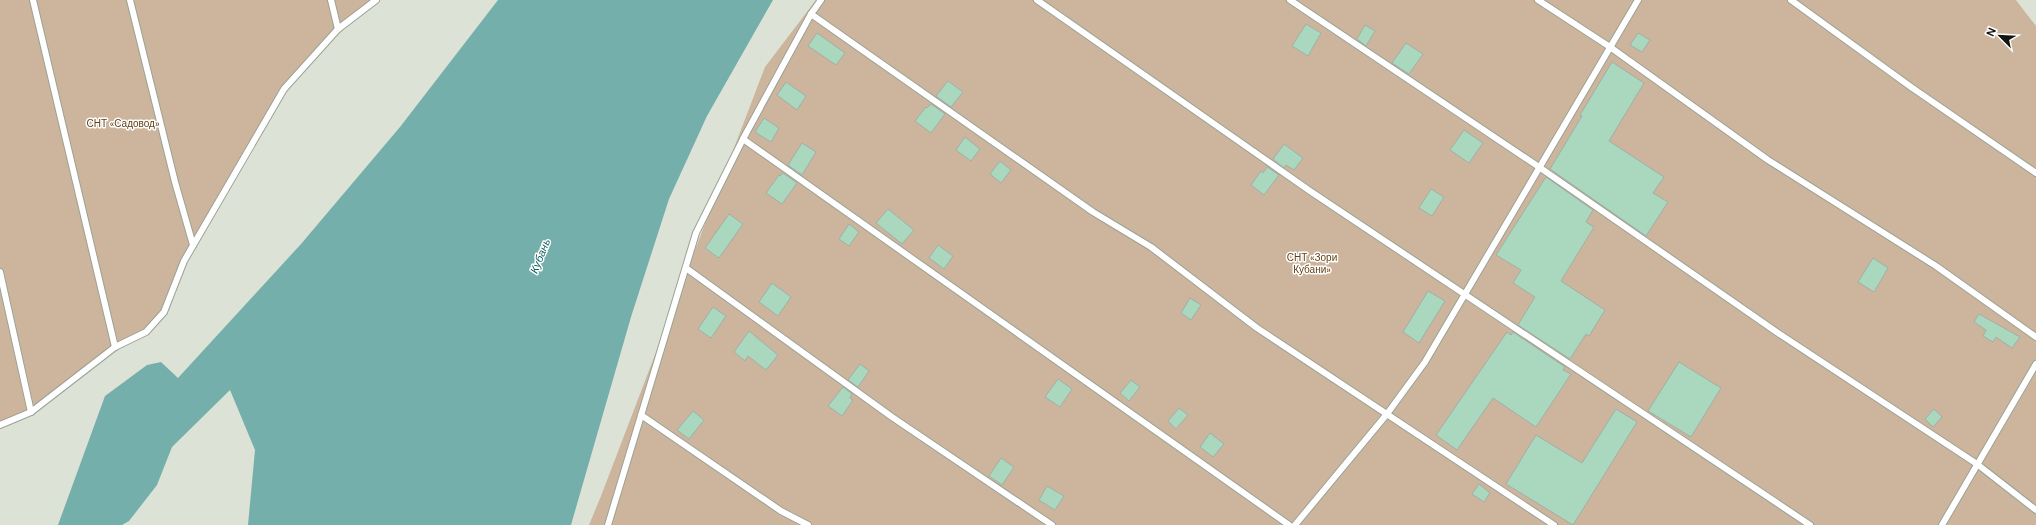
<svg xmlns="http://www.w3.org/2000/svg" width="2036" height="525" font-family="'DM Sans',sans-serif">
  <rect width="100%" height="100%" fill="#dce3d6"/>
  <g fill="#ccb59c">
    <polygon points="0,0 376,0 338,29 284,89 193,245 164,312 146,332 115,347 31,412 0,425"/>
    <polygon points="816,0 2016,0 2036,26 2036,525 589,525 601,496 765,67"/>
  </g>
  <polygon fill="#75afab" points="498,0 773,0 707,116 669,199 631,317 571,525 248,525 255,450 230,390 172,447 157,485 129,521 122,525 58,525 105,396 147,365 161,362 178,378 301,244 400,127"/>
  <g fill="#aad8be" stroke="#a1afa7">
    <polygon points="1306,24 1321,33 1308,56 1292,46"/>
    <polygon points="1365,25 1375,31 1366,46 1357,39"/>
    <polygon points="817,33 845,53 836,65 808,46"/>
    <polygon points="1638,33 1650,40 1642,52 1630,45"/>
    <polygon points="1406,43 1423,54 1409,74 1392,63"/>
    <polygon points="1612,62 1644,83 1609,141 1664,177 1653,193 1668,202 1646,236 1550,169 1582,116 1580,115"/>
    <polygon points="948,81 963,92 951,107 936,96"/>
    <polygon points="786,82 806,96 797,110 777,95"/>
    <polygon points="931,104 945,114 931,133 915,121 926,107 927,108"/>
    <polygon points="764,118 779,128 771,142 755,132"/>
    <polygon points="1464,130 1483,143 1469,163 1450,150"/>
    <polygon points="965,137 980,149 971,161 956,150"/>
    <polygon points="802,143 816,152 802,175 788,165"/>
    <polygon points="1284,144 1303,158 1294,170 1286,165 1284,168 1273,159"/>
    <polygon points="1000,161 1011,170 1001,183 990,174"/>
    <polygon points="1267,167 1279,175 1264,195 1251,185 1261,171 1263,173"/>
    <polygon points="783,173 797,183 782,204 766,193 779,175 780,176"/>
    <polygon points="1546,177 1593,210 1586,222 1594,227 1561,281 1605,310 1589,336 1586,334 1570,359 1518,325 1535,297 1513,283 1521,270 1496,255"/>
    <polygon points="1431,189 1444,197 1432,216 1419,208"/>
    <polygon points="888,209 914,230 902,244 876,223"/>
    <polygon points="729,214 743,224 719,258 705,248"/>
    <polygon points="849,224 859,232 849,246 839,239"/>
    <polygon points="938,245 953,256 944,269 929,258"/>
    <polygon points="1873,258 1888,268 1874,292 1858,282"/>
    <polygon points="772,283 791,297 778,316 759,302"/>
    <polygon points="1428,291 1445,301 1419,343 1403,332"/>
    <polygon points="1190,298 1201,305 1191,320 1181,313"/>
    <polygon points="713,307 726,316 711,338 698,329"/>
    <polygon points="1979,314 2020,337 2012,348 1996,337 1993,342 1983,336 1986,330 1974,322"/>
    <polygon points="749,331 778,355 766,370 748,356 745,361 734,352"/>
    <polygon points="1507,332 1511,335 1513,332 1565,367 1563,370 1571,374 1536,427 1493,398 1457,450 1436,435"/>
    <polygon points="1679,362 1721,388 1691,437 1648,411"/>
    <polygon points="860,364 869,371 858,387 848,380"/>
    <polygon points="1058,379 1072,389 1060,407 1045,397"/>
    <polygon points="1131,380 1140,387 1129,401 1120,393"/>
    <polygon points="843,387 852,394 850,398 853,400 842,416 828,406"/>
    <polygon points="1179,408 1188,415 1176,429 1168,421"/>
    <polygon points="1616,409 1637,422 1573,525 1506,484 1536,435 1582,463"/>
    <polygon points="1934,409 1942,417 1933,427 1925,419"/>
    <polygon points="693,411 704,420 689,439 677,430"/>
    <polygon points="1210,433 1224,444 1213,457 1200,447"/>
    <polygon points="1001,458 1014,467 1002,485 989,476"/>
    <polygon points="1479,484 1490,493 1484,502 1472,494"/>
    <polygon points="1047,486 1064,496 1055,510 1039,500"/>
  </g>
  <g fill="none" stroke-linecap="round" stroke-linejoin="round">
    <g stroke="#9ba295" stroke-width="8">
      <g id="service">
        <polyline points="33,0 115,347"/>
        <polyline points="130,0 175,182 193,245"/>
        <polyline points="331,0 338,29"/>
        <polyline points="1037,0 1310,191 1810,525"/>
        <polyline points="1290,0 1539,167 1778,333 1977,464 2036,510"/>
        <polyline points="1538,0 1610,47 1768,160 1936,266 2036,337"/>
        <polyline points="1791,0 1911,87 2036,173"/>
        <polyline points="811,14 1093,212 1151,247 1257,328 1554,525"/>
        <polyline points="743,139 1289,525"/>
        <polyline points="686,268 892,417 1052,525"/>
        <polyline points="0,272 31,412"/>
        <polyline points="641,415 781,511 808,525"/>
        <polyline points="0,425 31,412 115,347 146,332 164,312 184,261 284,89 338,29 376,0"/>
        <polyline points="608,525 696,233 743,139 811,14 821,0"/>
        <polyline points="1295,525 1387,414 1425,362 1638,0"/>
        <polyline points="1942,525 2036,364"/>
      </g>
    </g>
    <use href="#service" stroke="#fff" stroke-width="6"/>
  </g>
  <g text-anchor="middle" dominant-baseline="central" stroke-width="3" stroke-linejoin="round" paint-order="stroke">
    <g font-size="10" fill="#614116" stroke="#fff">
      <text x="123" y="123">СНТ «Садовод»</text>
      <text x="1312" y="257">СНТ «Зори<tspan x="1312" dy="12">Кубани»</tspan></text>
    </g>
    <g font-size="11" font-style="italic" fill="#0d5f5c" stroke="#fff">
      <text transform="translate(540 256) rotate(-68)">Кубань</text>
    </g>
  </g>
  <g transform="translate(2000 36) rotate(294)" stroke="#ffffff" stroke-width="3" paint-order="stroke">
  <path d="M0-3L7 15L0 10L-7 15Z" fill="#121510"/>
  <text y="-6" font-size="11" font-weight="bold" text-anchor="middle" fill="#121510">N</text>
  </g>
</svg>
